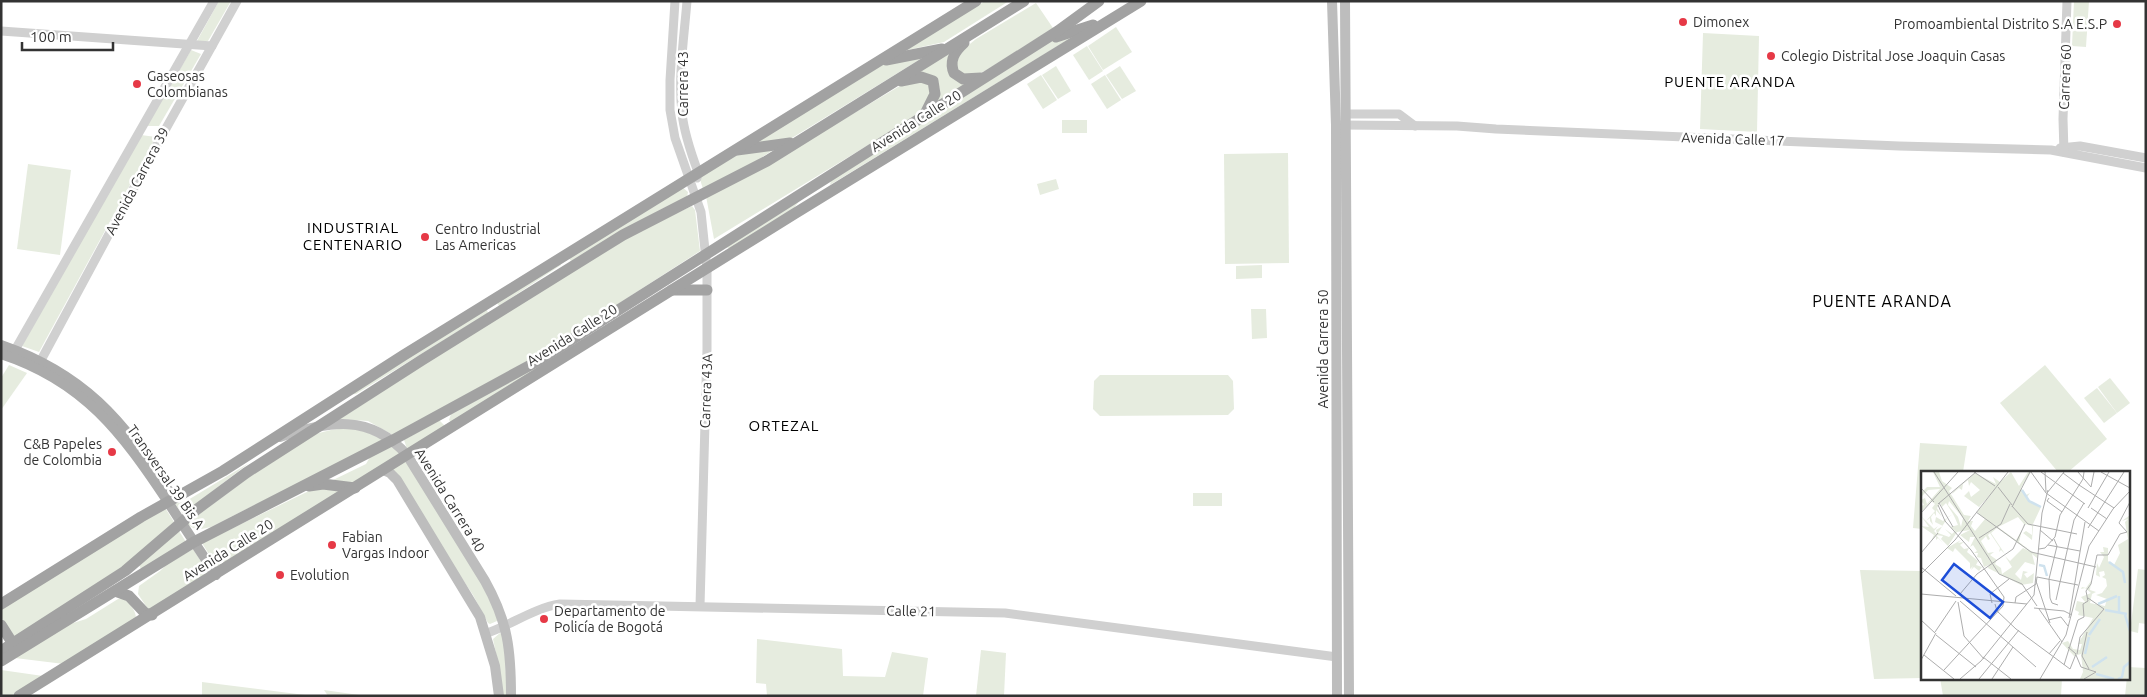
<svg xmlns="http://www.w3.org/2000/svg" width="2147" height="697" font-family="Ubuntu,sans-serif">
  <rect width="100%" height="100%" fill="#fff"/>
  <g fill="#e6ecdf">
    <polygon points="219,1 231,1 208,41 197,41"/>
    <polygon points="985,1 1009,1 944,42 903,51"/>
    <polygon points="2074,1 2089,1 2086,47 2072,46"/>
    <polygon points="1036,3 1053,28 985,71 977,74 961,74 955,62 965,48 976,39"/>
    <polygon points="1116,27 1132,52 1103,70 1088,46"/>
    <polygon points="1079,33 830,185 831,180 1044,43"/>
    <polygon points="1703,33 1759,36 1757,132 1700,129"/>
    <polygon points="1087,46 1103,71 1089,80 1073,55"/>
    <polygon points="954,48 948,58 969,82 934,104 940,92 938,81 913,74"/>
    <polygon points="191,50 201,54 159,126 147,126"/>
    <polygon points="927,55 787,141 750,146 887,62"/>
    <polygon points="1056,66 1071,91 1058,99 1042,75"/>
    <polygon points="1120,66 1136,91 1122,99 1106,75"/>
    <polygon points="1041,75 1057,100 1043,109 1027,84"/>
    <polygon points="1105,75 1121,100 1107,109 1091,84"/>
    <polygon points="912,80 924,80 932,90 919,114 714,239 706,196 758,170 898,87"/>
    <rect x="1062" y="120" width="25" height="13"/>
    <polygon points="141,135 156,137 39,352 22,346"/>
    <polygon points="776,148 758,160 703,189 699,176 733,156"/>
    <polygon points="1288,153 1289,263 1225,264 1224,154"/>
    <polygon points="28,164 71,170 60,255 17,249"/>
    <polygon points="1056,179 1059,189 1040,195 1037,184"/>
    <polygon points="682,187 688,192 687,197 660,210 571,261 568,257"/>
    <polygon points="801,199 789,214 733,249 725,247"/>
    <polygon points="692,206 695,210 700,251 542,353 393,435 368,421 340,419 451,347 642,229"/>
    <polygon points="560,262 561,265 499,306 496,301"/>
    <polygon points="1262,265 1262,278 1236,279 1236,266"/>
    <polygon points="486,307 488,313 356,394 344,395"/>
    <polygon points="1251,309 1266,309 1267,338 1252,339"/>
    <polygon points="9,365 27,373 1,410 1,378"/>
    <polygon points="2045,365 2107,439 2068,472 2058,472 2000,403"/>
    <polygon points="539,366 544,366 451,422 449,420 451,414"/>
    <polygon points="1100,375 1228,375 1233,381 1234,409 1228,415 1100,416 1093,409 1094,381"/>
    <polygon points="2110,378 2130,403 2117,413 2098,387"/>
    <polygon points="2097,388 2117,413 2104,423 2084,398"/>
    <polygon points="439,420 445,426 407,449 404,440"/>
    <polygon points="348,428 362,430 384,440 211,527 197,530 186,524 248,478 315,434 331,430"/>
    <polygon points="1920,443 1967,446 1963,472 1922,472 1922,529 1913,528"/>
    <polygon points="393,446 402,456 355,483 331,481 366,464 370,457"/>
    <polygon points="406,460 482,584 498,618 497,621 490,624 488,623 473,595 390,470"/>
    <polygon points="249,463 183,514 175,504 188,500"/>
    <polygon points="315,488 334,489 342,493 218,569 202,543"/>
    <rect x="1193" y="493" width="29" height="13"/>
    <polygon points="164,506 174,522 125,565 14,638 1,617 1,609"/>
    <polygon points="179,531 186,542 141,569 139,565"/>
    <polygon points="193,549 209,574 153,609 148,609 138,594 139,586 160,571 166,565"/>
    <polygon points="2138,569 2146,570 2146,624 2139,623 2138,633 2130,631"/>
    <polygon points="1860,570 1922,571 1922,678 1874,679"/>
    <path d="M122,598C129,601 136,611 136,618L64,664L15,658L70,624L86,619L118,599Z"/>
    <polygon points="500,633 504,637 507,696 502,696 500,672 493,639"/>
    <polygon points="757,639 842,649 843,676 885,677 892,652 928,658 923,696 767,696 766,684 756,683"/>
    <polygon points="981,650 1006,653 1004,696 976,696"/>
    <polygon points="2128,667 2146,668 2146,696 2125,696"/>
    <polygon points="1,670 43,676 11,696 1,696"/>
    <polygon points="1940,678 2062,678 2061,696 1943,696"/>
    <polygon points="202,682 313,696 206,696 202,695"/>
    <polygon points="324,690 366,696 328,696"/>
  </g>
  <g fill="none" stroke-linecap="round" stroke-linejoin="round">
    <g stroke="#d0d0d0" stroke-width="9">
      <polyline points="675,1 670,80 670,110 675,138 701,212 707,269 707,349 700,606"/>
      <path d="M687,1C684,38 678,76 682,113C684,133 691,153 698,172L697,178"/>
      <polyline points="1,31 212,46"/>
      <polyline points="1346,114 1399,114 1415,126"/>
      <polyline points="1341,125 1457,126 1496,129 1899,146 2051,150 2146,168"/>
      <polyline points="2060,148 2080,146 2146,158"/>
      <polyline points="2064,152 2063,119 2067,1"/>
      <polyline points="15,350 214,1"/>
      <polyline points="40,362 164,132 237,1"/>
      <path d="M487,633C511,625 534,608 560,604L1005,613L1337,657"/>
    </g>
    <g stroke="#bdbdbd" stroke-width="10">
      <polyline points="1332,1 1336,125 1337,696"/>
      <polyline points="1345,1 1349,696"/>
      <path d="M280,437C329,421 370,413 407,455L485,581C508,622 511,650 511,696"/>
      <polyline points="383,470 390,473 397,480 480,617 495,666 499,696"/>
    </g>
    <g stroke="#ababab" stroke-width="10">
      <path d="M1,345C84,374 122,419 168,490L176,497"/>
      <path d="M1,354C84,381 122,433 168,502C184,527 200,551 216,575"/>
    </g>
    <g stroke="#a2a2a2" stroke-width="11">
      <polyline points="1056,37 1093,25"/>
      <path d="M964,43C954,52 949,61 954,73L963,79L981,78"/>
      <polyline points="886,60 942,49"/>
      <polyline points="901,81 921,77 933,81 935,94 925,114"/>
      <polyline points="737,150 790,143"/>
      <polyline points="672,290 707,290"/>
      <polyline points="309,486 323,484 355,488"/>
      <polyline points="115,591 129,596 145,613 152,615"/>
      <polyline points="1,604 141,517 223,471 404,355 976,1"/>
      <polyline points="1,625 13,644"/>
      <polyline points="1,651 125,571 196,510 246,473 422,360 623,235 767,161 1024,1"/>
      <polyline points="1,661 194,542 393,440 538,361 1058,31 1099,1"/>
      <polyline points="19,696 794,214 1141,1"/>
    </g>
  </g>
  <g fill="#e63946" stroke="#fff" stroke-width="2">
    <circle cx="1683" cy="22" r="5"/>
    <circle cx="2117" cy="24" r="5"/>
    <circle cx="1771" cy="56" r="5"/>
    <circle cx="137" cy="84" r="5"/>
    <circle cx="425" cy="237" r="5"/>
    <circle cx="112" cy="452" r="5"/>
    <circle cx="332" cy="545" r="5"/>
    <circle cx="280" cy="575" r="5"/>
    <circle cx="544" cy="619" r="5"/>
  </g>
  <g text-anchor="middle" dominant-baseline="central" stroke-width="5" stroke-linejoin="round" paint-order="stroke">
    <g font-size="14" fill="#333" stroke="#fff" text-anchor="start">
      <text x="1693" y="22">Dimonex</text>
      <text x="2107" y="24" text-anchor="end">Promoambiental Distrito S.A E.S.P</text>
      <text x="1781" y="56">Colegio Distrital Jose Joaquin Casas</text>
      <text x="147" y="76">Gaseosas<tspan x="147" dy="16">Colombianas</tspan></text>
      <text x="435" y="229">Centro Industrial<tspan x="435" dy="16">Las Americas</tspan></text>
      <text x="102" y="444" text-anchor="end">C&amp;B Papeles<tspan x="102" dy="16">de Colombia</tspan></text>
      <text x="342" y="537">Fabian<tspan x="342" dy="16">Vargas Indoor</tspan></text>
      <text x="290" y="575">Evolution</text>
      <text x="554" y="611">Departamento de<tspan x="554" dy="16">Policía de Bogotá</tspan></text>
    </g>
    <g font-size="14" fill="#333" stroke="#fff">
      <text transform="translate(2065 77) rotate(-88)">Carrera 60</text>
      <text transform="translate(683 84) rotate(-90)">Carrera 43</text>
      <text transform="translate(916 121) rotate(-32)">Avenida Calle 20</text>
      <text transform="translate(1733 139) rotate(2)">Avenida Calle 17</text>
      <text transform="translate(137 181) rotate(-62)">Avenida Carrera 39</text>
      <text transform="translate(572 335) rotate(-32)">Avenida Calle 20</text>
      <text transform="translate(1323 349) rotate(-90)">Avenida Carrera 50</text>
      <text transform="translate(706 391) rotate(-88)">Carrera 43A</text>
      <text transform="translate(166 477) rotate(55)">Transversal 39 Bis A</text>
      <text transform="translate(450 500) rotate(58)">Avenida Carrera 40</text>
      <text transform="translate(228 550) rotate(-32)">Avenida Calle 20</text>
      <text transform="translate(911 611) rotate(1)">Calle 21</text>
    </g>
    <g font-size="15" letter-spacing="1" fill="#000" stroke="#fff">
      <text x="1730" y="81">PUENTE ARANDA</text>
      <text x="353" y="227">INDUSTRIAL<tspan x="353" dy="17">CENTENARIO</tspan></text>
      <text x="784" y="425">ORTEZAL</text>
    </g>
    <g font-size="16" letter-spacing="1" fill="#000" stroke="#fff">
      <text x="1882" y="301">PUENTE ARANDA</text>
    </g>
  </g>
  <g transform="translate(1921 471)">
    <rect width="209" height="209" fill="#fff"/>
    <path d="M12,1H18L21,10L31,17L28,20L43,44L50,45L47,50H52L50,55L54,60L64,48L56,41L72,21L58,36L43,25L48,20L50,26L59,19L50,11L48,15L47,9L42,13L41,19L38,17L31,23L32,21L54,2L75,13L72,6L79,11L90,1L98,15L107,1H110L100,17L105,24L109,22L106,26L109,30L120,36L112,53H108L115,55H112L111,69L102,62L105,60L111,64V55L104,53L101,58L103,53L97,46L77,56L95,69L101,59L98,71L103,75L104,67L103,75L108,78L103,76L116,83V87L111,83L114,94L104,91L94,103L100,109L102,100L107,101L103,103L106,107L113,102L112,112L100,114L67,97L68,94L63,96L60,87L56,86L57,82H53L56,80L52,74L49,76L54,66H49L48,71L39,64L49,59L36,61L27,75L20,68L22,65L15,64L22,72L17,67L15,69V65L10,70L13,64L0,55L8,56L0,45L5,50L14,40L11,37L14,33L10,30L0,41V35L3,34L0,29L4,27L6,33L19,18L7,19L0,26V22L6,16H19ZM28,30L42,47L40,56L37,46L27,34ZM19,32L21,36L25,32L32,43L22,50L15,46L14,51L22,55L15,59L16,63L13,60L14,59L17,55L13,58L5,50L9,47V50L12,54L10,46L13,42L15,45V39L21,46L16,37ZM32,43L34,47L30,49L34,47L37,54L29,56L34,60L31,63L24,58L30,64L28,66L17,62L27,46ZM76,57L108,80L102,77L89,90L84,85L91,96L81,103L80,97L74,93L76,89L69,84L73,81L67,82L60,70L65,65L67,69L69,68L67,64L69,62L79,77L78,81L80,79L84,83L70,62ZM209,44V208H159L162,201L160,183L153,185L141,172L147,170L152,178L159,179L161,173H157L172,147L157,144L158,141L154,139L156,130L165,132L160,126L170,122L164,117L160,118L161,116L165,117L170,110L169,119L175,121L171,123L169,132L184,135L186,128L175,124L181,122L186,115L185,108L181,106L184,104L183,100L178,101L179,106L175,104L176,92L178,97L183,86L179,81H183L182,76L185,74L182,76L187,77V90L197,97L193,94L199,82L197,74L207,68L204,51L207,48L201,50ZM40,69L37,72L43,71L39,74L43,78L46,75L43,78L48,77L46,81L57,90L55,94L61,96L58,100L53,96L50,99L52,95L49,98V92L34,77L32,81L26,77Z" fill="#e6ecdf" fill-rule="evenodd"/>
    <path fill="none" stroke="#cfe2ee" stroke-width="2.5" d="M101,19L108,30L120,36M188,91L202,101L204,112M118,94L123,95L126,105M177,133L196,125M184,139L206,143M198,141V125M204,144L209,160M168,164L179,148M164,183L168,166M171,196L186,186M175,203L193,208M197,208L201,206L203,196L209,191"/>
    <path fill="none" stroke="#adadad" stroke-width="1" d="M13,1L78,103L101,113L116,135M53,1L74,15M110,1L125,22L178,60M120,1L164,33M124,1L125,21M157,1L170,16L173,1M180,1L209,17M142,2L158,14M158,14L193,37M77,16L91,34M0,17L13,31M126,22L143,1M128,27L126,30L141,41M18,32L32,56M17,33L55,1M17,34L24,50L50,79L83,126L82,135L23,199M91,35L107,53L156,63M91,36L109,1M167,37L188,1M170,37L186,48M55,41L110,81L175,96M0,42L37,1M167,57L203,1M119,59L132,70M58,67L80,53L89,33M133,68L136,75L128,108L129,127L131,132L137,134M127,74L159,80M118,78L124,77L134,66L139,44L162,8L163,1M0,82L17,62M0,96L35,125M0,103L34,69L87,1M115,110L129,152M0,123L106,133M41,126L39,123L56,103L92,78L104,53M135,129L153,49L163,32M39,130L115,196M37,131L43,165L63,188M71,132L69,123L88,108M94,132L95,126L115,113L116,106L157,114M74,133L76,140L95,158L149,198L155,183L147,176M113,137L143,140L151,144M118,138L141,171M148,147L164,51M0,149L14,162M127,149L140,146L147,155M14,161L35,130M166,161L161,185L168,198M15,164L55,196M128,183L139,170M156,183L159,166L183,138L167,127M3,184L33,208M155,184L160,196L175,201L163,208M62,186L90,208M0,189L15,162M143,194L157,149L163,146L162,133L167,130L165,120L170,113L176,84H187L199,63L206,61L198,52L209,31M39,208L60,190L113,124L121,42L127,19M58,208L98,159M71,208L92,176M119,208L145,164L168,75L192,38L209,20"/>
    <path fill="#1d4ed8" fill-opacity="0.15" stroke="#1d4ed8" stroke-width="2.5" d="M33,93L82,131L69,147L21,109Z"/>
    <rect width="209" height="209" fill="none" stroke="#333" stroke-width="2.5"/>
  </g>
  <rect width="2147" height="697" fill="none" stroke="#333333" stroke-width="5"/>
  <path d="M22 42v8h91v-8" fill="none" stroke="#333333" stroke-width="2.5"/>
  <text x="30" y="42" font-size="15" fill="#333333" stroke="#ffffff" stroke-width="4" paint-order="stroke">100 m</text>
</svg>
